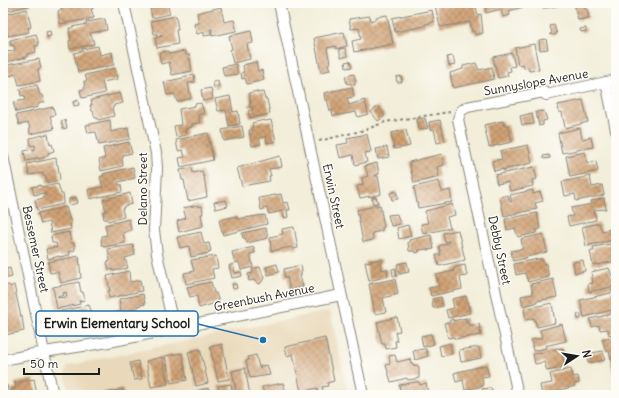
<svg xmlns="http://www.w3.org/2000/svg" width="619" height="398" font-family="Delius,sans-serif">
  <defs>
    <pattern id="building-cross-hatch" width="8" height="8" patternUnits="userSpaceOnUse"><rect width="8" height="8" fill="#d1a376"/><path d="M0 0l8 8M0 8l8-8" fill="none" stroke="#a98460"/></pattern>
  </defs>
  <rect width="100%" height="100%" fill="#fdfcf7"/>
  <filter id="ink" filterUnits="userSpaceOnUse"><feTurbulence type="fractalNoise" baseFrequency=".025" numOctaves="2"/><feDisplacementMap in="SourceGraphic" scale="8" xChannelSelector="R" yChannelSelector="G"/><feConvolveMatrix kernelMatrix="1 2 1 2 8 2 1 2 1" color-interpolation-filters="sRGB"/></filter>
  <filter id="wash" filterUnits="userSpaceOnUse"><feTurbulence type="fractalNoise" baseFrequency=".012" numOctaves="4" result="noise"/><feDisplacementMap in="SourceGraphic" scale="16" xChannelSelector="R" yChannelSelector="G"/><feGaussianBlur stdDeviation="0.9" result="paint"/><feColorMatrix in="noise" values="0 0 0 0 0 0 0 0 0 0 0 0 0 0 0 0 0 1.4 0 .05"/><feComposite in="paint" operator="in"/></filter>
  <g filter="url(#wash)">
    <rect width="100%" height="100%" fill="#f2eed9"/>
    <polygon fill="#e9d9ba" points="327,311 331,314 348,395 69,395 65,372 68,366"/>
    <g id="blocks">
      <g fill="url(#building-cross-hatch)" fill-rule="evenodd">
        <polygon points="3,3 30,3 31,5 4,12"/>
        <polygon points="61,3 101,3 101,5 93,6 93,9 91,9 94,18 60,24 58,11 62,10"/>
        <polygon points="149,3 167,3 170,14 152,18"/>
        <polygon points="469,3 475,3 478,15 481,14 483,33 475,35 474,31 472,32 470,22 440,27 435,5 441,4 441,6 450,7"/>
        <polygon points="484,3 522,3 523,7 509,11 510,15 503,17 501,9 486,13"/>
        <polygon points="528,3 557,3 558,6 543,8 543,6 540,6 540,5 529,7"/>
        <polygon points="574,3 584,3 585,9 587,9 589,18 578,20"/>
        <polygon points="221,7 224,22 234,20 236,29 236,31 212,36 212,29 210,29 211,35 204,36 204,32 197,34 194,24 199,23 197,13"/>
        <polygon points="27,9 31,27 28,28 29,32 8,36 6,25 3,26 3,15"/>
        <polygon points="432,10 434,22 425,24 425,26 395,32 392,18"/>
        <polygon points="387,15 393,44 354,52 352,41 361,39 359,28 351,29 349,19 370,16 371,21 376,19 376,17"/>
        <polygon points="176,16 178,30 176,30 178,44 157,48 155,38 163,36 162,35 157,36 157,34 154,34 151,21"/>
        <polygon points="105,19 107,30 90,33 91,36 92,36 94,44 70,49 69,41 71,41 69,28 72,28 72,27 87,24 86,22"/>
        <polygon points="554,25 557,34 551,35 550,34 552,33 550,26"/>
        <polygon points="586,28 586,31 581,32 580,29"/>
        <polygon points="50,31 51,36 47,37 46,32"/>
        <polygon points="251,31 253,43 247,44 250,59 233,63 230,50 232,49 229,36"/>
        <polygon points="344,32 347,46 336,49 336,46 327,48 330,63 328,64 330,70 321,72 314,38"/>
        <polygon points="36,34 39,45 35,46 36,52 27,54 27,57 6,62 4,52 15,51 14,45 11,46 10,40"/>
        <polygon points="546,39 548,49 540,50 539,40"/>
        <polygon points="534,44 539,70 529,71 528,67 524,68 523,64 518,65 515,48"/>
        <polygon points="98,46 100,55 112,52 114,65 78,72 74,53 83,51 82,49"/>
        <polygon points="345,48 347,56 341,58 339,49"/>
        <polygon points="168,51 169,54 185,51 186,55 189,55 192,71 172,75 169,62 161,64 159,53"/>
        <polygon points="512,53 515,66 510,67 511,71 507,72 508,76 498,78 493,57"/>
        <polygon points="453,56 455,65 449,66 447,57"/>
        <polygon points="39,59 41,68 38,69 40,81 19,85 16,74 9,76 7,65"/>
        <polygon points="350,61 352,67 346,68 345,62"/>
        <polygon points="256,62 258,71 262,70 264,80 247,84 245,78 242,79 241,73 244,72 243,65"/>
        <polygon points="476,63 479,70 492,67 494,79 453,88 450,73 463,69 463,66"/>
        <polygon points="236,64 238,74 224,76 222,67"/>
        <polygon points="115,68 118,79 102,82 105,93 82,98 80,90 85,89 84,81 87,81 85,75"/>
        <polygon points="194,74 195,82 188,83 191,98 177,102 175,95 173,94 167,95 164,82 183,78 183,77"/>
        <polygon points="354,74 356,82 354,83 355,85 351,85 351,83 347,84 345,76"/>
        <polygon points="401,76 402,82 397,82 396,77"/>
        <polygon points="218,81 219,87 214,88 213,82"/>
        <polygon points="37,85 40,95 42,95 44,102 38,104 38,107 16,112 13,102 25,100 24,95 21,96 20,89"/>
        <polygon points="352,87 354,97 347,98 349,105 365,100 368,114 358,117 356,112 333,116 332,110 330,111 327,99 325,100 324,93"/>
        <polygon points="211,88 213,99 203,101 201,90"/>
        <polygon points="257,91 257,93 263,92 265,99 267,99 270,114 250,118 248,111 253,110 252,107 250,107 249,104 251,104 249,93"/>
        <polygon points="120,93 123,103 114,105 114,107 112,108 114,116 98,120 98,118 95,118 93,111 92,111 90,105 92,105 91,100"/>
        <polygon points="230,96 233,112 238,111 240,124 229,126 226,110 218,111 215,99"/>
        <polygon points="78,100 79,105 74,106 73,102"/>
        <polygon points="583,100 588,122 565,128 562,112 559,112 558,105"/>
        <polygon points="201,103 204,113 198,115 200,123 192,124 192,127 185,129 186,135 176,137 174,126 181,125 179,109 195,106 195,104"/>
        <polygon points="378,106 385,116 378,121 371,112"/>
        <polygon points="53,107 55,115 50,116 54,129 30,134 29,124 28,123 19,125 16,115"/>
        <polygon points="544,111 547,120 543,121 543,125 539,126 536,112"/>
        <polygon points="532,113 534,124 522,125 520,116"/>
        <polygon points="425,118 428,128 419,130 417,119"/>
        <polygon points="65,120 67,128 63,129 61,121"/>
        <polygon points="110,120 111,132 128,128 130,139 99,145 96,132 88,133 86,125"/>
        <polygon points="264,120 265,121 271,120 276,141 267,143 266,136 259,138 261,144 252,146 249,130 252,130 251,128 253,127 252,123"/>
        <polygon points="440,120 445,141 437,143 434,129 430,130 429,122"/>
        <polygon points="503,121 504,126 508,125 512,142 489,147 484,125"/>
        <polygon points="242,126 244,137 224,141 222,130"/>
        <polygon points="580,128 582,139 591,137 593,147 562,153 558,133"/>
        <polygon points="406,130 410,146 394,149 391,133"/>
        <polygon points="208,133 213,160 181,167 179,158 185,157 183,150 178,151 176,140"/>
        <polygon points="48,134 50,145 52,144 54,151 48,153 48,156 38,159 37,157 35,158 36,159 26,161 24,151 33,149 34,150 35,149 35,145 31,146 30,138"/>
        <polygon points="367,134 371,152 365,153 367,162 355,165 353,155 340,158 337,145 348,143 347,138"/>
        <polygon points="129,142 132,153 123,155 123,157 122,158 123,166 101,171 99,160 105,158 103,148"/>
        <polygon points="528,145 532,163 506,169 506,170 504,171 503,169 494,171 492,161 502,159 500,151"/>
        <polygon points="387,147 389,157 378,159 376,149"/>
        <polygon points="585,152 587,163 596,161 598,171 570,177 566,156"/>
        <polygon points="442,154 444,165 437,167 439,177 414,183 409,162"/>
        <polygon points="549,155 550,158 544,159 543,156"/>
        <polygon points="280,156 282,167 269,169 271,176 269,176 270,181 242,186 237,168"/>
        <polygon points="56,158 57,165 58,165 60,180 47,183 46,176 43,176 43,173 29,175 27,164"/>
        <polygon points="377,163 379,174 375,175 375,176 378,176 381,194 370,197 370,196 360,198 357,186 363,185 362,178 368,176 365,166"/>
        <polygon points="133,167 135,178 118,182 119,185 121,184 122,192 90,199 88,190 101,187 103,188 100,177 103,176 103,174"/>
        <polygon points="534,167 537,179 532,180 533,186 510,191 508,182 497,184 495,175"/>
        <polygon points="192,168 193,173 202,171 203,176 204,176 207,197 188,201 184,180 182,180 180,170"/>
        <polygon points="590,176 592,187 602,185 604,195 576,201 575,194 565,196 562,182"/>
        <polygon points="439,181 442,192 450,190 452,202 418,208 414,187"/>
        <polygon points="58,184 61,194 63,194 64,200 63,201 63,204 37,210 35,200 44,198 44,196 46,196 45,193 34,195 32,187 41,185 41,187"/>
        <polygon points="533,190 533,194 540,192 543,201 535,203 537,209 504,216 500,197 508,195 510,202 512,202 510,195"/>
        <polygon points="396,191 398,199 392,200 390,193"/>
        <polygon points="130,193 132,204 124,206 124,208 122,208 124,217 108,221 107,219 104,219 103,212 106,211 103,200"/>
        <polygon points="281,194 283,203 288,202 290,210 287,210 288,217 284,218 282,211 269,214 267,208 261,210 259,198"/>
        <polygon points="76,197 78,203 69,205 69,199"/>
        <polygon points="376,197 378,203 373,204 372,198"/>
        <polygon points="604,198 606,209 594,210 596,220 569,226 567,217 573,216 571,208 592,204 591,201"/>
        <polygon points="226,200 228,206 216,209 214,202"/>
        <polygon points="452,204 455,215 447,217 450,228 423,234 421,224 428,223 425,211"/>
        <polygon points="199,205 199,207 202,206 203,214 201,214 203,226 179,232 177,221 186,218 183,208"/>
        <polygon points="380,205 384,227 382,228 382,231 372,233 373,240 363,242 357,210"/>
        <polygon points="66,207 71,224 70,225 71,229 51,233 49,222 41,224 38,213"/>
        <polygon points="537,213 540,229 536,230 536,233 518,237 515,228 507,230 505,219"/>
        <polygon points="397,214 400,224 391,226 388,215"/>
        <polygon points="265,215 267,224 223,235 219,220 237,216 237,219"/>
        <polygon points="129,219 131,230 123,233 125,243 104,247 103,245 102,245 101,240 102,239 102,236 107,235 105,225"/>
        <polygon points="599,223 602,231 611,229 613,240 586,246 582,227"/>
        <polygon points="408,225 411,236 399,239 397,228"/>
        <polygon points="294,227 298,248 293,249 292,247 271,251 270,237 283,234 282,229"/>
        <polygon points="266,228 268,238 247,243 245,238 243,238 242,233"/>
        <polygon points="458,230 465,260 439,266 436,255 441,255 439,246 449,243 449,241 445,242 443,233"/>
        <polygon points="69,232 71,243 74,243 75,250 69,252 70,255 59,257 59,256 48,259 46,249 55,247 55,248 57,248 56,243 52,243 51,236"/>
        <polygon points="201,232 204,244 209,243 211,251 208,252 209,253 191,257 189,246 180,248 177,237"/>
        <polygon points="543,234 547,252 526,257 527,258 513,261 511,251 523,249 521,239"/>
        <polygon points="431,235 434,249 427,250 427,249 419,250 419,252 416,253 415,251 409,251 408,242 410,242 409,240"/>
        <polygon points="3,238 7,253 3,254"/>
        <polygon points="611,244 613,253 616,252 616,261 597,265 597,264 593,265 590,251 594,251 593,247"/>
        <polygon points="133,245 135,255 125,258 128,268 113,271 112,269 109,270 107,262 110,261 108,249"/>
        <polygon points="254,247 255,253 250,254 253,267 241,270 239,262 235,263 232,252"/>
        <polygon points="79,256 81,278 61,283 58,272 50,273 48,262"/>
        <polygon points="216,256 218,268 212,269 214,278 186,284 184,273 194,271 191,260"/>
        <polygon points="382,259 382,263 380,263 382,270 387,269 388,276 369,281 365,262"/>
        <polygon points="538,259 542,259 544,264 546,264 549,277 528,282 525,273 516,275 514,264"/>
        <polygon points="583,260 585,271 575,273 573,262"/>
        <polygon points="407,262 409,272 399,274 397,264"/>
        <polygon points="233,264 235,273 241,272 242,276 232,278 229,266"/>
        <polygon points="277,264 279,272 268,275 266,267"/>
        <polygon points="301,265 302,271 301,272 301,275 300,275 303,287 290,290 287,277 285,278 284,272 284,269"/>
        <polygon points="465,265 467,276 460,277 462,289 431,296 429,288 439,286 436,275 454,271 453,269 456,268 456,267"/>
        <polygon points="260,267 264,278 261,283 258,284 254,280 249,281 248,274 253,273 252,269"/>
        <polygon points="10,268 12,277 3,279 3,270"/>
        <polygon points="396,268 397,276 393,276 392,269"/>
        <polygon points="609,268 612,276 616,275 616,286 589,292 588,284 593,283 591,272"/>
        <polygon points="129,271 130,282 140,280 142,291 109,298 108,291 110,291 107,276"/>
        <polygon points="395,279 398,294 383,298 386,312 375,314 369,284"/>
        <polygon points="553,279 557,297 536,301 536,303 523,306 521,296 533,294 531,284"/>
        <path d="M79,282L81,292H83L85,300L79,301L80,304L57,309L53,287ZM66,292L67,297L57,298V297L64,295L63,293Z"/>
        <polygon points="211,282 214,293 216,293 219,302 199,308 197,296 190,297 187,287"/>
        <polygon points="232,284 236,284 237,288 233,289"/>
        <polygon points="9,285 10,287 14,285 21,317 22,316 24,331 5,335 3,326 3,302 6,301 3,288 4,286"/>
        <polygon points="616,289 616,300 613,300 615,309 584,317 580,300 611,293 611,291"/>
        <polygon points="143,294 145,304 137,306 140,320 130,323 130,319 123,321 123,319 115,321 113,313 121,311 119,299"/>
        <polygon points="466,296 470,313 448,318 446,310 454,308 452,299"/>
        <polygon points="441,297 443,306 433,308 432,299"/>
        <polygon points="552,303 555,323 537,327 534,318 526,320 524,309"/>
        <polygon points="89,305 92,313 94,327 73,332 72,320 64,322 61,311"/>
        <polygon points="616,313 616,333 609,335 608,329 600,330 599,325 592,327 590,319"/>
        <polygon points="577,314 581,314 581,319 578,319"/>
        <polygon points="397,317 400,331 395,332 397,341 395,341 396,347 386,349 385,344 382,344 377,322"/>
        <polygon points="466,318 466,323 469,323 470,326 479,324 481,335 455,339 454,337 448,338 444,323 450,322 450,320 453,319 453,321"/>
        <polygon points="562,324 566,341 545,346 546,348 533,351 531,340 542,338 540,330"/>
        <polygon points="431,334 434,344 423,347 421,336"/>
        <polygon points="616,336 616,358 611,359 609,351 606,351 602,339"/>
        <polygon points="325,338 334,381 327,383 328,386 322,387 324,395 319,395 317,388 301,392 293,354 287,356 285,347"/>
        <polygon points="450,343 452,354 441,356 439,346"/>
        <polygon points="222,344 229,379 218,381 210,347"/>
        <polygon points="479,347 481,358 461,362 459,350"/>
        <polygon points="563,348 564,354 562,354 565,367 547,371 544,362 535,364 533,354"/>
        <polygon points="200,349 208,383 196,386 188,352"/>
        <polygon points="423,349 426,349 428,356 415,360 413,351"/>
        <polygon points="603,351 605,360 588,363 586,354"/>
        <polygon points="182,353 187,380 171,383 165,356"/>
        <polygon points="256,355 259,367 261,367 260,366 267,365 270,375 250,378 246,361 249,360 248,357"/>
        <polygon points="395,355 397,362 410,359 411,364 413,364 414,366 417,365 419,368 419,378 408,380 407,378 391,382 386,365 390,364 389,356"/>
        <polygon points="162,357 168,384 151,387 146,361"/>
        <polygon points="616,360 616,380 614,380 611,361"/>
        <polygon points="138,361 142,379 134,380 130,363"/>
        <polygon points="486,365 489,376 482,377 483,386 465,390 463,380 456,382 454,373"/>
        <polygon points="245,368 250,395 237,395 232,371"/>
        <polygon points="571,369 573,377 578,376 579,383 574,384 575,386 556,391 557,393 542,395 540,385 552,383 550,374"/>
        <polygon points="34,379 37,395 13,395 11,389 16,388 15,383"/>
        <polygon points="416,382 419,382 420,385 426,383 428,393 422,395 401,395 399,385"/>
        <polygon points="283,383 285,392 264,395 262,387"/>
        <polygon points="231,384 233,395 220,395 218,386"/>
        <polygon points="7,385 9,395 3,395 3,386"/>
        <polygon points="209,388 211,395 198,395 197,391"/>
        <polygon points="491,388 493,395 467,395 483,391 482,389"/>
        <polygon points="123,389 125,395 100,395 100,394"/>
        <polygon points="577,392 578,395 567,395 567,394"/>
      </g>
    </g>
  </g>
  <g filter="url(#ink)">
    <use href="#blocks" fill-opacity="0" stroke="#87857a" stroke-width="1"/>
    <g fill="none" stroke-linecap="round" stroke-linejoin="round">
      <g stroke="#87857a" stroke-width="12">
        <g id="minor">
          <polyline points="124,3 156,153 157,169 154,230 157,254 174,328"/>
          <polyline points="279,3 363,395"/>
          <polyline points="606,82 616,130"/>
          <polyline points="3,156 53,395"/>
          <polyline points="3,360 44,352 109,342 341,295"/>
          <polyline points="518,395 458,119 461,111 467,107 544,92 546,95 616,80"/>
        </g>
      </g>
      <polyline stroke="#87857a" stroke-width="2" stroke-dasharray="3 3" stroke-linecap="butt" points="319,141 365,130 385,122 450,112"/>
      <use href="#minor" stroke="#fff" stroke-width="10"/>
    </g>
  </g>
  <g text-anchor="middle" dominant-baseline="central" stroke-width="3" stroke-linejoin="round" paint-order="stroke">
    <g font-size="12" fill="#1c1c1c" stroke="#fdfcf7">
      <text transform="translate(536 82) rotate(-10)">Sunnyslope Avenue</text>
      <text transform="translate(142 189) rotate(-90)">Delano Street</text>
      <text transform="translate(334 196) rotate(78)">Erwin Street</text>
      <text transform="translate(36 249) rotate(78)">Bessemer Street</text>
      <text transform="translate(500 250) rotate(78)">Debby Street</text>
      <text transform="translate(264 297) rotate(-11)">Greenbush Avenue</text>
    </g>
  </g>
  <path fill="none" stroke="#1f6fb2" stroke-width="1.5" d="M263 340L198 324"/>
  <circle fill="#1f6fb2" stroke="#fdfcf7" stroke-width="1.5" cx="263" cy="340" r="4"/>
  <rect fill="#fdfcf7" stroke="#1f6fb2" stroke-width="1.5" x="36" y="311" width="162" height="25" rx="4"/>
  <g font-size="13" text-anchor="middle" font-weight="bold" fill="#1c1c1c">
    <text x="117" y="328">Erwin Elementary School</text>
  </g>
  <rect width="619" height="398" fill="none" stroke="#fdfcf7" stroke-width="16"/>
  <g transform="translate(577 356) rotate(78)" stroke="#fdfcf7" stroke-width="3" paint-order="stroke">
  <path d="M0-3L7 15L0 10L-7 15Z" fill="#1c1c1c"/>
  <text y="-6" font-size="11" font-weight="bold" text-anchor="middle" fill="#1c1c1c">N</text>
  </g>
  <path d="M24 368v6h75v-6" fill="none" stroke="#1c1c1c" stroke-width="2"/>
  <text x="30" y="368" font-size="12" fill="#1c1c1c" stroke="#fdfcf7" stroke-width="3" paint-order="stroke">50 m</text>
</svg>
